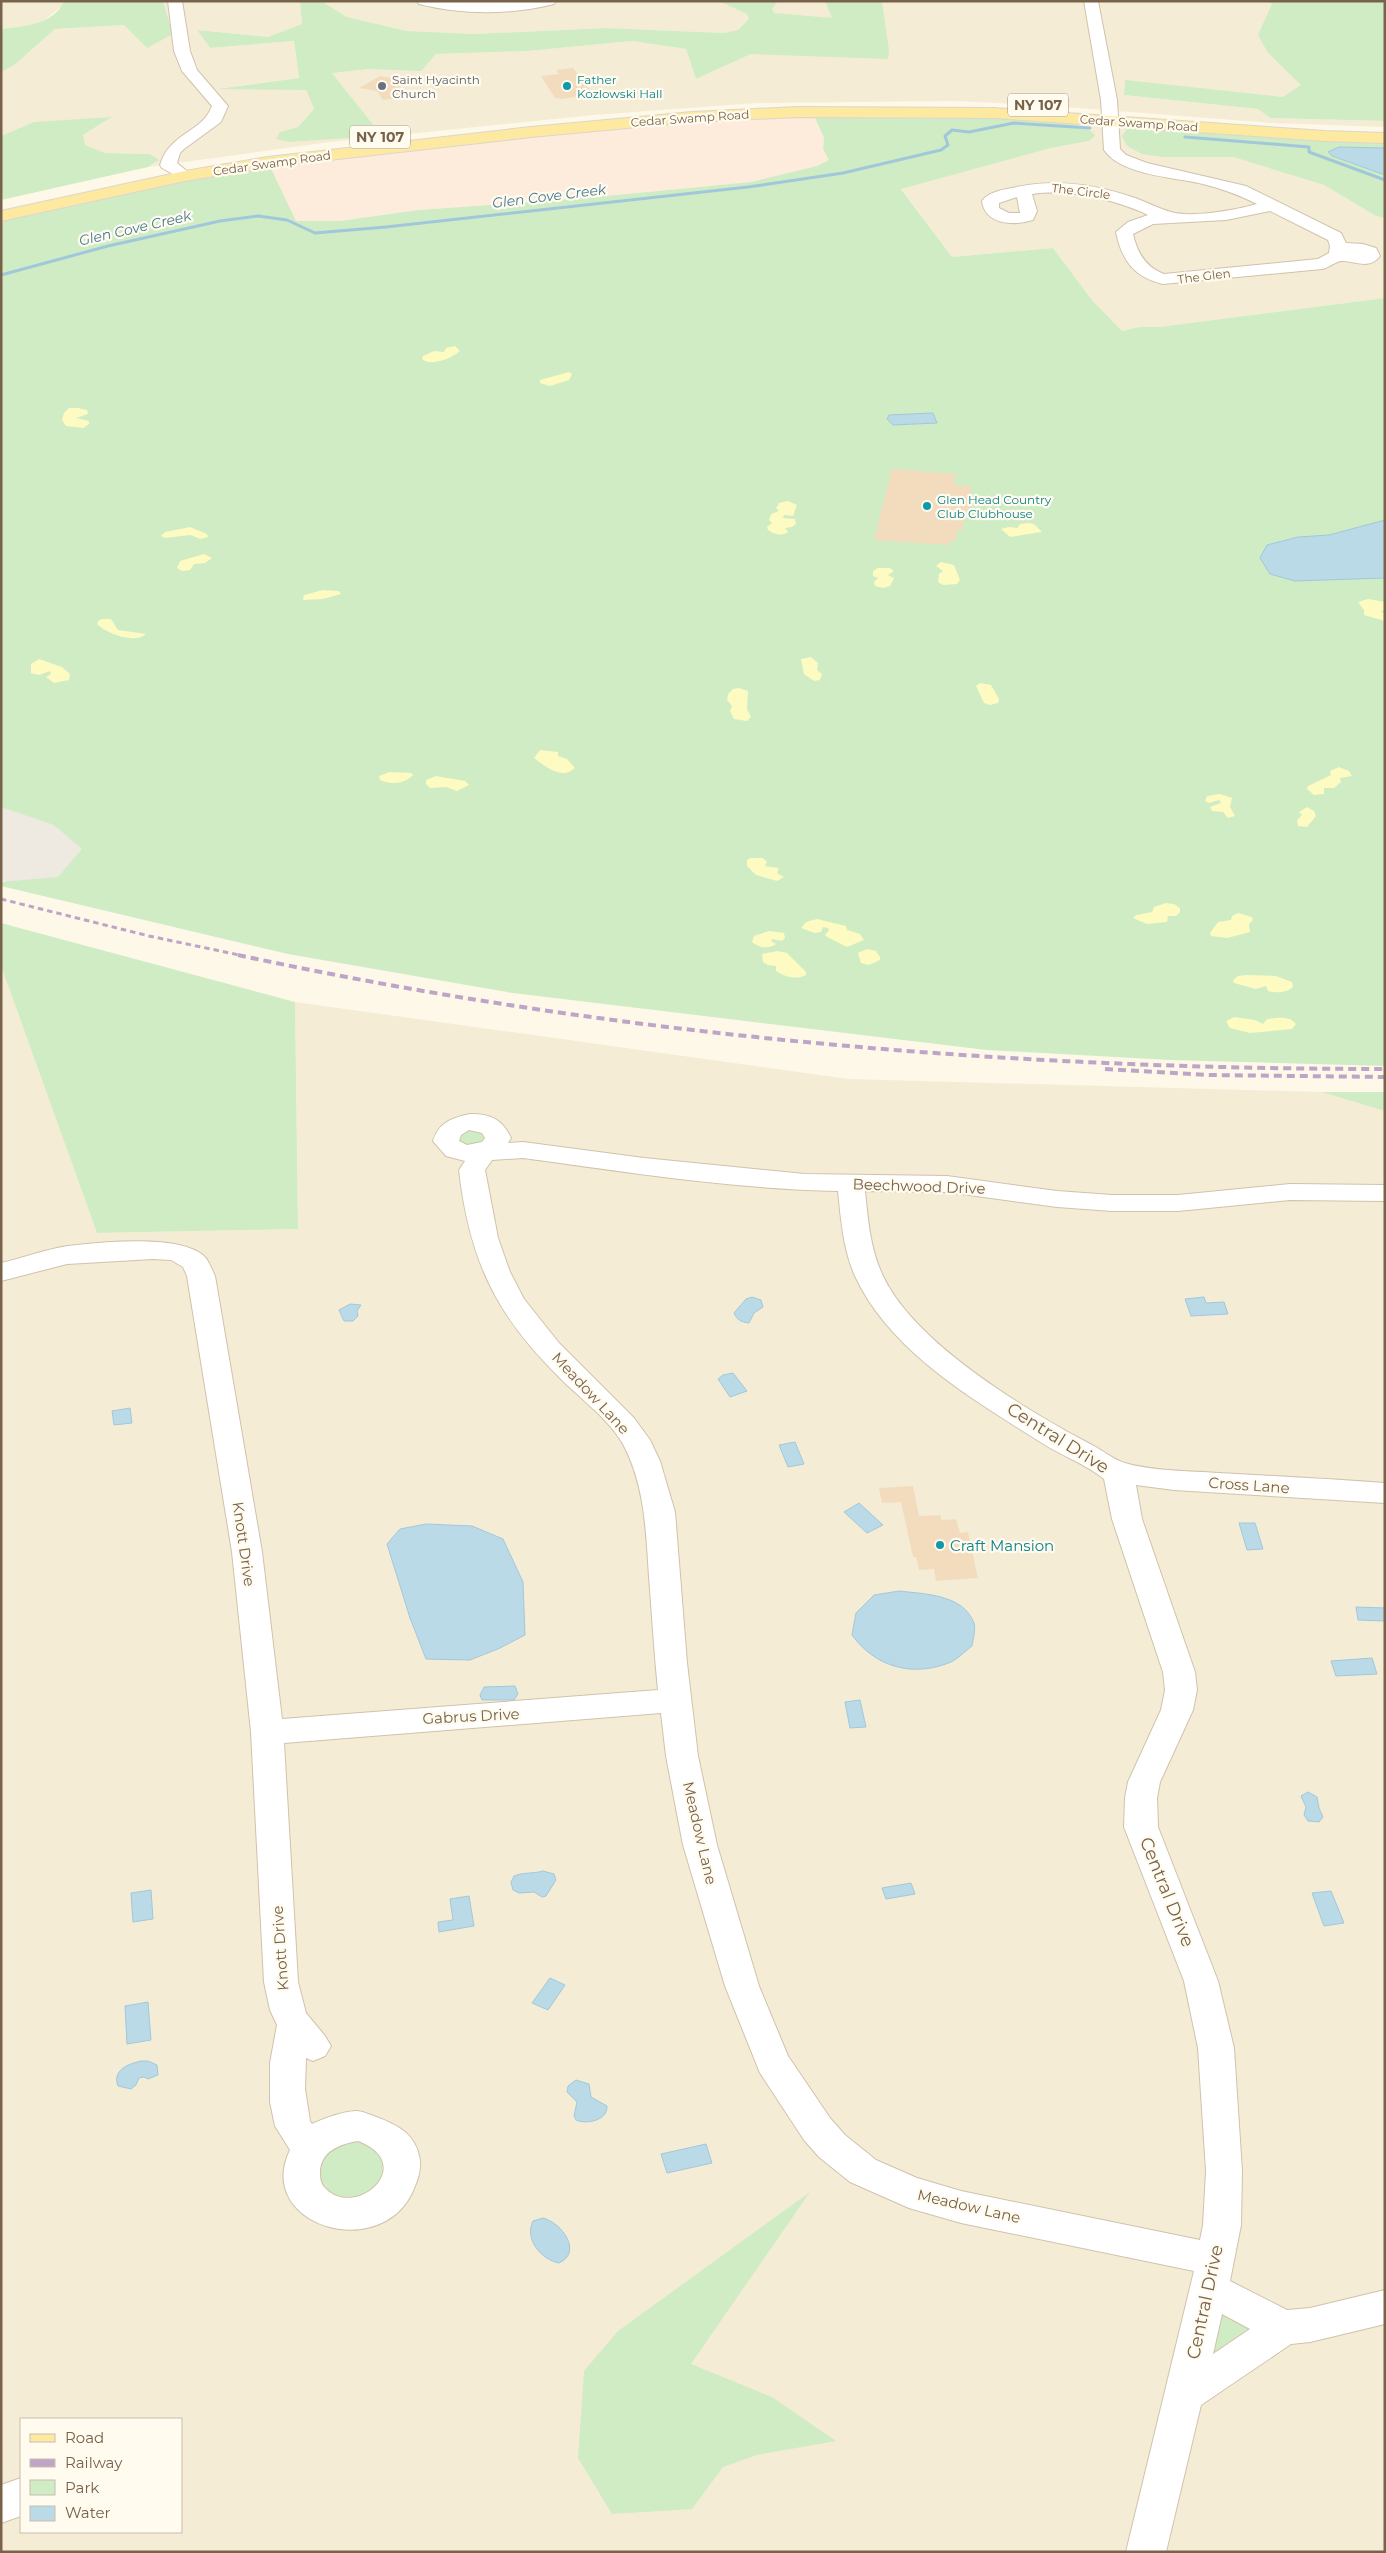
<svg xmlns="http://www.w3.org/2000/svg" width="1386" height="2553" font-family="Montserrat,sans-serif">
  <rect width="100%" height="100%" fill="#fdf8e8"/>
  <g fill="#f5ecd6" fill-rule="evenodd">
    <polygon points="1,1 64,1 62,6 39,24 1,29"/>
    <polygon points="163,1 300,1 302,24 268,37 197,30 210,48 294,41 299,78 222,88 306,90 314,109 298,127 280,132 290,142 381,136 332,73 370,69 436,54 528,51 632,41 686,49 696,79 751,54 815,55 888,51 882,1 1266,1 1272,4 1268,53 1302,85 1291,93 1283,97 1125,81 1124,95 1258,109 1270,118 1385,121 1385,127 1272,123 1040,105 953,101 756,103 594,115 330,142 148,167 158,161 150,154 105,153 84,145 83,135 111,118 34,122 1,136 1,72 14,64 55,29 124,25 173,34"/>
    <polygon points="321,1 825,1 833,18 724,33 606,28 474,34 407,31 347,17"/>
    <polygon points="1067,121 1150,124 1189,157 1233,157 1324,185 1376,216 1385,218 1385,298 1159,327 1139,327 1122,331 1092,300 1053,248 952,257 901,188 1051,148 1089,141"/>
    <path d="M1,966L97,1233L298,1229L295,1002L849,1079L1322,1092H1385V2552H1ZM21,2419H181V2532H21Z"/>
  </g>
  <polygon fill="#fdebdb" points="831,114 815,118 824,138 823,149 829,160 817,166 751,182 574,199 418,210 340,221 296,221 268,162 570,126"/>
  <polygon fill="#eee9e1" points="1,788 147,820 96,903 1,880"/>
  <g fill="#cfecc5">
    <path d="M64,1H163L173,34L147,48L124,25L55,29L14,65L1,72V29C24,26 54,25 64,1Z"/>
    <polygon points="300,1 321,1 347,17 407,31 474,34 606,28 724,33 738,30 749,19 747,14 719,1 778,1 772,9 774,13 832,18 825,1 882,1 889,51 888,59 751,54 696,79 686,49 632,41 528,51 436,54 421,71 370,69 332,73 382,136 290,142 276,139 280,132 298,127 314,109 306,90 217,89 299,78 294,41 210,48 197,30 268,37 302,24"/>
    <polygon points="1266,1 1385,1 1385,121 1270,118 1258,109 1124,95 1125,80 1283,97 1301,85 1268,53 1258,35 1272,4"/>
    <path d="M820,115C857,115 1085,107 1095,136L1089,141L1051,148L901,189L952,257L1053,248L1092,300L1122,331L1139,327H1159L1385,298V1066L1170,1060L987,1050L513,993L288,954L1,886V882L58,877L82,849L54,825L1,807V218L268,162L296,221H340L418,210L574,199L751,182L817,166L829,160L823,149L824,138L815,118Z"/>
    <polygon points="112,117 83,135 85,145 105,153 150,154 159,160 148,167 1,200 1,136 34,122"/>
    <polygon points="1134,126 1385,138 1385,148 1339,147 1332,156 1385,175 1385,218 1376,216 1324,185 1233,157 1162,157 1142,154 1127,146 1122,136 1127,129"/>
    <polygon points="1,923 295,1002 298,1229 97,1233 1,966"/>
    <polygon points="1322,1092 1385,1092 1385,1111"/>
    <polygon points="462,1129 486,1132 485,1142 471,1147 457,1143"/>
    <polygon points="353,2140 374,2147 385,2164 381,2183 365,2197 342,2200 323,2191 316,2166 329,2148"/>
    <polygon points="810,2192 691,2364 772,2397 836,2441 757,2455 723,2467 692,2509 612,2514 578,2458 584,2371 618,2331"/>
    <polygon points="1211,2309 1256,2329 1201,2362"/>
  </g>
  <g fill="#fdfac2">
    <path d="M455,346L460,351C452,358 432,367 422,359L423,356L434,351L444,352L446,348Z"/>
    <polygon points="569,372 572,374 569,380 550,386 540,383 540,380"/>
    <polygon points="78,408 87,410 88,414 76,418 89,421 89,424 83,428 66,426 62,420 64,413 69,408"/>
    <path d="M788,501L797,505L793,516L784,515L783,518L795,519L796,524L792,527L785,528L788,532C781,537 774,534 768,530L767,527L772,523L769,520L771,514L779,511L776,508L779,503Z"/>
    <polygon points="1028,523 1034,524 1042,532 1010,537 1001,529 1009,527 1017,528 1020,524"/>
    <polygon points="190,527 207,534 208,537 201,539 190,535 165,538 161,536 165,532"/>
    <polygon points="204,554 212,558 205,563 194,564 190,570 182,571 177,568 180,561"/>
    <polygon points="941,562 954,565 960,580 957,584 943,585 938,582 939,574 943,571 936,566"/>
    <polygon points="890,568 894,571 888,575 894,578 890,586 883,588 875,586 874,582 878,578 873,576 873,571 878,568"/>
    <polygon points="323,590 339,591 341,594 323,599 303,600 304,595"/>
    <polygon points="1368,599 1385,602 1385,610 1381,611 1385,615 1385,621 1364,615 1364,610 1358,602"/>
    <path d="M102,619H111L118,630L146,634C135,644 107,634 97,624L98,621Z"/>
    <polygon points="811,657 818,663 817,670 822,674 820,680 814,681 804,674 801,659"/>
    <polygon points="39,659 62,667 70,674 69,680 54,683 46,677 51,674 50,671 39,675 31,673 31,664"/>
    <polygon points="980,683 991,685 999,699 998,703 990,705 984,703 976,686"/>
    <polygon points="739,688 748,691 747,709 751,717 747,721 734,719 730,711 732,706 727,700 728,694 733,689"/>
    <path d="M540,750L558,752V756L567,759L575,768C562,781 545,766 534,758Z"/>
    <polygon points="1339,767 1349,771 1352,776 1340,778 1341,782 1334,788 1324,788 1324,794 1314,795 1307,789 1308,786 1331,775 1330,771"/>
    <path d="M389,772L411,773L413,775C405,784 390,785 380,780L379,776Z"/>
    <polygon points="436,776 465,781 469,785 457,791 446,787 430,788 426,784 426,780"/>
    <polygon points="1220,794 1232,798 1230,807 1235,816 1228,818 1223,812 1212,811 1210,807 1221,803 1219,800 1209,803 1205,801 1207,796"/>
    <polygon points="1307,807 1314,811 1316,816 1307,827 1298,826 1297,820 1302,815 1299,812"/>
    <polygon points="750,858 763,858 767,862 765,866 779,868 777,873 784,877 777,881 756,875 747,866 747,860"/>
    <polygon points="1166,903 1174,904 1180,908 1180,912 1176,916 1168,916 1167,922 1147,924 1133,918 1136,915 1152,912 1154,907"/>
    <polygon points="1238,913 1252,917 1253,920 1249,924 1250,932 1227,938 1211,936 1210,933 1218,922 1231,920 1232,916"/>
    <polygon points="817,919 846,926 847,930 860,934 864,940 847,947 827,937 825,935 829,930 828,928 823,927 821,932 815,933 801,928 806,922"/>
    <path d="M769,931L784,933L785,938L782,941L772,939L771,941L776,944C769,949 758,948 752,942L754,936Z"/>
    <polygon points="867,949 876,951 880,957 880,960 869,965 861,963 858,953"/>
    <path d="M778,951L787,953L806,972V975C796,980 785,977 776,971V966L768,965L763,962L762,954Z"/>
    <path d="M1246,975L1276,976L1292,982L1293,987C1287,993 1276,993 1268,991L1266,986L1256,989L1234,983L1233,980L1238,976Z"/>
    <path d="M1234,1017L1255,1020L1263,1024L1267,1019C1277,1018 1289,1015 1296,1024L1292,1029L1250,1033L1230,1028L1226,1021Z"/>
  </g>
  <g fill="#bbdae8" stroke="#a1c8da">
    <polygon points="1339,147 1385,148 1385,175 1332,156 1328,152"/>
    <polygon points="933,413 937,423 893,425 887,419 889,415"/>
    <polygon points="1385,520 1385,578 1295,581 1270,574 1260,558 1267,545 1298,537 1329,535"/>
    <path d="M752,1297L761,1300L763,1307L754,1313L749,1323C741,1322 737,1320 734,1313L746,1299Z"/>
    <polygon points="1204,1297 1206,1303 1224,1302 1228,1314 1191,1316 1185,1299"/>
    <polygon points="350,1304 361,1305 357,1311 358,1316 353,1321 344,1321 339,1310"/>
    <polygon points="733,1373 747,1391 730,1397 718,1379 723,1375"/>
    <polygon points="130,1408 132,1423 114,1425 112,1411"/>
    <polygon points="795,1442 804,1464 788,1467 779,1445"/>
    <polygon points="859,1503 883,1525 867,1533 844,1512"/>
    <polygon points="1239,1523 1255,1523 1263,1549 1247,1550"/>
    <polygon points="426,1524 472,1526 503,1539 523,1582 525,1635 500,1648 470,1660 426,1659 410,1618 387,1544 400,1529"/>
    <path d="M899,1591C924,1594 963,1594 974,1623C976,1629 973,1639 972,1646C965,1651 958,1659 951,1662C913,1678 875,1667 852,1635L856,1613L874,1595Z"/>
    <polygon points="1356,1607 1385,1608 1385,1621 1358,1620"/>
    <polygon points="1372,1658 1377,1674 1336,1676 1331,1661"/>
    <polygon points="515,1686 518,1694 514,1700 482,1700 480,1695 484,1687"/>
    <polygon points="860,1700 866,1727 850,1728 845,1702"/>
    <polygon points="1308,1792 1317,1797 1319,1808 1323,1817 1319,1822 1308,1821 1304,1815 1306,1807 1301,1796"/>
    <path d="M543,1871L554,1874L556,1880L546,1896L542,1897L534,1892L519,1893L513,1890L511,1882L514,1876C524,1872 533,1874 543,1871Z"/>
    <polygon points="911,1883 915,1894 886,1899 882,1888"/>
    <polygon points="151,1890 153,1919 133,1922 131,1893"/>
    <polygon points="1331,1891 1344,1923 1324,1926 1312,1893"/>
    <polygon points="469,1896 474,1926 439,1932 438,1922 453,1920 450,1899"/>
    <polygon points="550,1978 565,1985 548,2010 532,2003"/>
    <polygon points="148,2002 151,2040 127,2044 125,2006"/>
    <path d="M141,2061H148L157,2065L158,2075L148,2079L144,2077L139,2078L136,2085L131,2089L118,2086C112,2070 128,2064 141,2061Z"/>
    <path d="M576,2080L589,2084L591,2097L607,2106C608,2120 587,2125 576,2120L574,2116L577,2102L567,2092L568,2086Z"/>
    <polygon points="706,2144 712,2163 667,2173 661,2154"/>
    <path d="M543,2218C562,2223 583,2252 559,2263C542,2260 524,2240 533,2221Z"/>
  </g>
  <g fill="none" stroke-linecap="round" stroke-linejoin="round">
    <g stroke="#a1c8da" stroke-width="3">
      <polyline points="1185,137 1309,147 1309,152 1385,180"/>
      <polyline points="1,275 108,246 220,221 258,216 287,220 315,233 386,227 748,187 843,173 941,150 948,145 945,136 952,130 969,132 1014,123 1090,128"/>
    </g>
  </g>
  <g fill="#f3dcbe">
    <polygon points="573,68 593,94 562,99 555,98 541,76 559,74 556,70"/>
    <polygon points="380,76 409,81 395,90 401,98 383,100 377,91 359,88"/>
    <polygon points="892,469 956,474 954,485 972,486 970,493 973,504 966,512 962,530 958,530 956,540 951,540 950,545 874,540"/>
    <polygon points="913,1486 919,1516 941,1515 941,1520 956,1519 960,1533 968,1532 978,1578 936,1581 934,1569 919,1570 916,1557 913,1557 901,1502 882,1503 879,1488"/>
  </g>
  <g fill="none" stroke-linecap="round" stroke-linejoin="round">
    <g stroke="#d0c2ac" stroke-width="2">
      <g id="minor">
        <path d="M168,1H182L190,51L197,70L228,106L221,122L184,149L180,153L177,163L193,176L185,181L162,168L160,165C170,132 202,133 212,106L182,71L174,51Z"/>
        <path d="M417,1H556L554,4C511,15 462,15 419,4Z"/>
        <path d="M1084,1H1098L1117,100L1120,149L1126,155L1147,163L1246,186L1341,233L1346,243L1363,244L1376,248L1380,256C1369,271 1354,260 1341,261C1335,262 1328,268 1322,269L1163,284C1134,277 1122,261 1116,232L1128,222L1148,215L1142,212C1106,198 1071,189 1032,194L1037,211L1033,220C1014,226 985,225 982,201C988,192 1002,190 1012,188C1054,178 1095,184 1135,198C1147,202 1159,209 1171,212C1192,218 1236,210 1257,204C1239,195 1223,189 1203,184C1175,177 1122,176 1104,150L1101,100ZM1017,197L1020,213H1009L999,208V203ZM1270,211L1328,240L1330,246L1329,253L1318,259L1164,274C1145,267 1137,252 1133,234L1153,224L1226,220Z"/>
        <path d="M470,1114C491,1114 502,1119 511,1138L508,1143L523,1142L644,1158L805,1174L947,1176L1057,1191L1112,1195H1178L1290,1184L1385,1185V1201L1290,1200L1178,1211H1112L1057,1207L947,1192L865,1191C868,1220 870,1249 883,1276C914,1343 1027,1411 1092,1445C1102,1450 1114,1460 1125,1463C1152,1471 1190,1471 1219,1473C1274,1476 1329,1479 1385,1483V1503L1174,1490L1136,1485L1142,1519L1195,1672L1197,1690L1193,1710L1160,1782L1157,1798L1158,1827L1218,1981L1234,2048L1242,2171L1241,2225L1230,2281L1287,2310L1310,2308L1385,2290V2324L1310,2342L1291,2344L1201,2405L1166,2552H1126L1194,2271L961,2223L909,2208L850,2182L819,2157L804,2140L760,2073L725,1986L683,1845L666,1756L661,1713L284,1743L298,1982L306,2013L325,2036L331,2046L325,2056L313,2061L306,2058L305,2089L310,2121L312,2124C325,2118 341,2112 356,2111C362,2111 368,2114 374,2116C397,2125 416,2133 420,2160C421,2172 417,2182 412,2193C378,2263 254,2224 290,2150L275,2126L270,2102V2063L277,2025L270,2010L264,1982L251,1732L232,1552L187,1276L183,1267L171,1260L153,1259L67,1264L1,1281V1263C23,1258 46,1249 68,1246C100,1242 180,1234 204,1256C209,1261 212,1270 215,1276L262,1552L282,1719L658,1690C654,1652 652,1614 649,1577C646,1532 645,1485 623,1444C608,1418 578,1397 558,1376C495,1314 469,1258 459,1170L465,1161L446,1156L433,1141C439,1122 452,1118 470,1114ZM469,1130L482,1133L485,1138L482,1142L467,1145L459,1141L461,1135ZM523,1158C627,1172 733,1189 838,1191C841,1220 843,1249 855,1276C890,1352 974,1400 1042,1443C1062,1456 1086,1464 1104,1479L1112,1519L1163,1672L1165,1690L1161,1710L1128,1782L1125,1798L1124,1827L1184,1981L1198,2048L1206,2171L1203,2225L1200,2240L961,2191L917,2178L876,2160L845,2135L830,2118L788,2056L759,1986L717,1845L698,1756L687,1663L675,1512L660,1461L650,1440L634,1418L559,1343L524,1299L510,1272L498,1238L485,1170L492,1160ZM358,2141C418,2164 358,2218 327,2190C321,2185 320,2180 320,2173C320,2151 340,2144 358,2141ZM1222,2314L1250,2329L1213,2354Z"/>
        <polygon points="21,2478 21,2516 1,2523 1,2485"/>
      </g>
    </g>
    <g stroke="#dcd6d0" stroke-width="2">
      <polygon id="major" points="798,107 994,108 1325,131 1385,133 1385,143 1325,141 994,118 798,117 692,122 531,137 268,167 185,181 1,221 1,211 185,171 268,157 531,127 692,112"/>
    </g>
    <use href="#minor" fill="#fff" fill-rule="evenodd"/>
    <use href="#major" fill="#fde99f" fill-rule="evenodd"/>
    <polyline stroke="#bea5c8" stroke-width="3" stroke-dasharray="5.5 4" stroke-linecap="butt" points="1,899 149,936 244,956"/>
    <g stroke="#bea5c8" stroke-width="4" stroke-dasharray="8 5" stroke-linecap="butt">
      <path d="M238,955C614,1036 1001,1069 1385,1069"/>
      <polyline points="1105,1069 1210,1075 1385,1077"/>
    </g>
  </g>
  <circle fill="#6b7280" stroke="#fffbef" stroke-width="2" cx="382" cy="86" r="5"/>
  <g fill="#0f9aa8" stroke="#fffbef" stroke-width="2">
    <circle cx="567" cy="86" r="5"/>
    <circle cx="927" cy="506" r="5"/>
    <circle cx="940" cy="1545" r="5"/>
  </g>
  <g text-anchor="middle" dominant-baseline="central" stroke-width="4.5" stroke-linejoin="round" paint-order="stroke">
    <g font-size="12" fill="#5b616d" stroke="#fffbef" text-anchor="start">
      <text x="392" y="79">Saint Hyacinth<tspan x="392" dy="14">Church</tspan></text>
    </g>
    <g font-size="12" fill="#0d838f" stroke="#fffbef" text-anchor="start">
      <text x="577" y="79">Father<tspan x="577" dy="14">Kozlowski Hall</tspan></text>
      <text x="937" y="499">Glen Head Country<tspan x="937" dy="14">Club Clubhouse</tspan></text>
    </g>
    <g font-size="12" fill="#78624a" stroke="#fffbef">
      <text transform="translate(690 118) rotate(-4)">Cedar Swamp Road</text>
      <text transform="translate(1139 123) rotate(4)">Cedar Swamp Road</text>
      <text transform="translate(272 163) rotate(-8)">Cedar Swamp Road</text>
      <text transform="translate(1081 191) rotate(7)">The Circle</text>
      <text transform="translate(1204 276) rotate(-7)">The Glen</text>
    </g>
    <g fill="#fffbef" stroke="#a0907c" stroke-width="1">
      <rect x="1008" y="93.5" width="60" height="23" rx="4"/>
      <rect x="350" y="125.5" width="60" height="23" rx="4"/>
    </g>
    <g font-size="14" font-weight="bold" fill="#78624a">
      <text x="1038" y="105">NY 107</text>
      <text x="380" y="137">NY 107</text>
    </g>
    <g font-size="14" font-style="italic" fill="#467a94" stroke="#fffbef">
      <text transform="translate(549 196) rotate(-7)">Glen Cove Creek</text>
      <text transform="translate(135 228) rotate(-13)">Glen Cove Creek</text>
    </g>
    <g font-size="15" fill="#78624a" stroke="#fffbef">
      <text transform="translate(919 1186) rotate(2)">Beechwood Drive</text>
      <text transform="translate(591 1393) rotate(47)">Meadow Lane</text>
      <text transform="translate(1249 1485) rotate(4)">Cross Lane</text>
      <text transform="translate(244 1544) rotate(82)">Knott Drive</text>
      <text transform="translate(471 1716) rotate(-3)">Gabrus Drive</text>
      <text transform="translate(700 1833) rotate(77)">Meadow Lane</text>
      <text transform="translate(280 1948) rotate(-94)">Knott Drive</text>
      <text transform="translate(969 2206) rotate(13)">Meadow Lane</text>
    </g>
    <g font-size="15" fill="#0d838f" stroke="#fffbef" text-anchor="start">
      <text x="950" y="1545">Craft Mansion</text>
    </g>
    <g font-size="18" fill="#78624a" stroke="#fffbef">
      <text transform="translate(1058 1438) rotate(32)">Central Drive</text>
      <text transform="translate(1167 1892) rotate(68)">Central Drive</text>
      <text transform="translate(1205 2302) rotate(-78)">Central Drive</text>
    </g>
  </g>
  <rect width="1386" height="2553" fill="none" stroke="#78624a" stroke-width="5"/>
  <rect x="20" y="2418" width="162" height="115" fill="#fffbef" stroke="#c9bead"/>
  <rect x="30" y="2434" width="25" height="8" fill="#fde99f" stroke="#c9bead"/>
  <text x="65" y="2443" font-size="15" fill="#78624a">Road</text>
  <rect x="30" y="2459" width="25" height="8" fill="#bea5c8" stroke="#c9bead"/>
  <text x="65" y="2468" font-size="15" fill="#78624a">Railway</text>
  <rect x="30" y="2480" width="25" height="15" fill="#cfecc5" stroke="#c9bead"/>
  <text x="65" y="2493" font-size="15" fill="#78624a">Park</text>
  <rect x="30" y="2506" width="25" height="15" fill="#bbdae8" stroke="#c9bead"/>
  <text x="65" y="2518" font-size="15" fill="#78624a">Water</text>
</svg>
